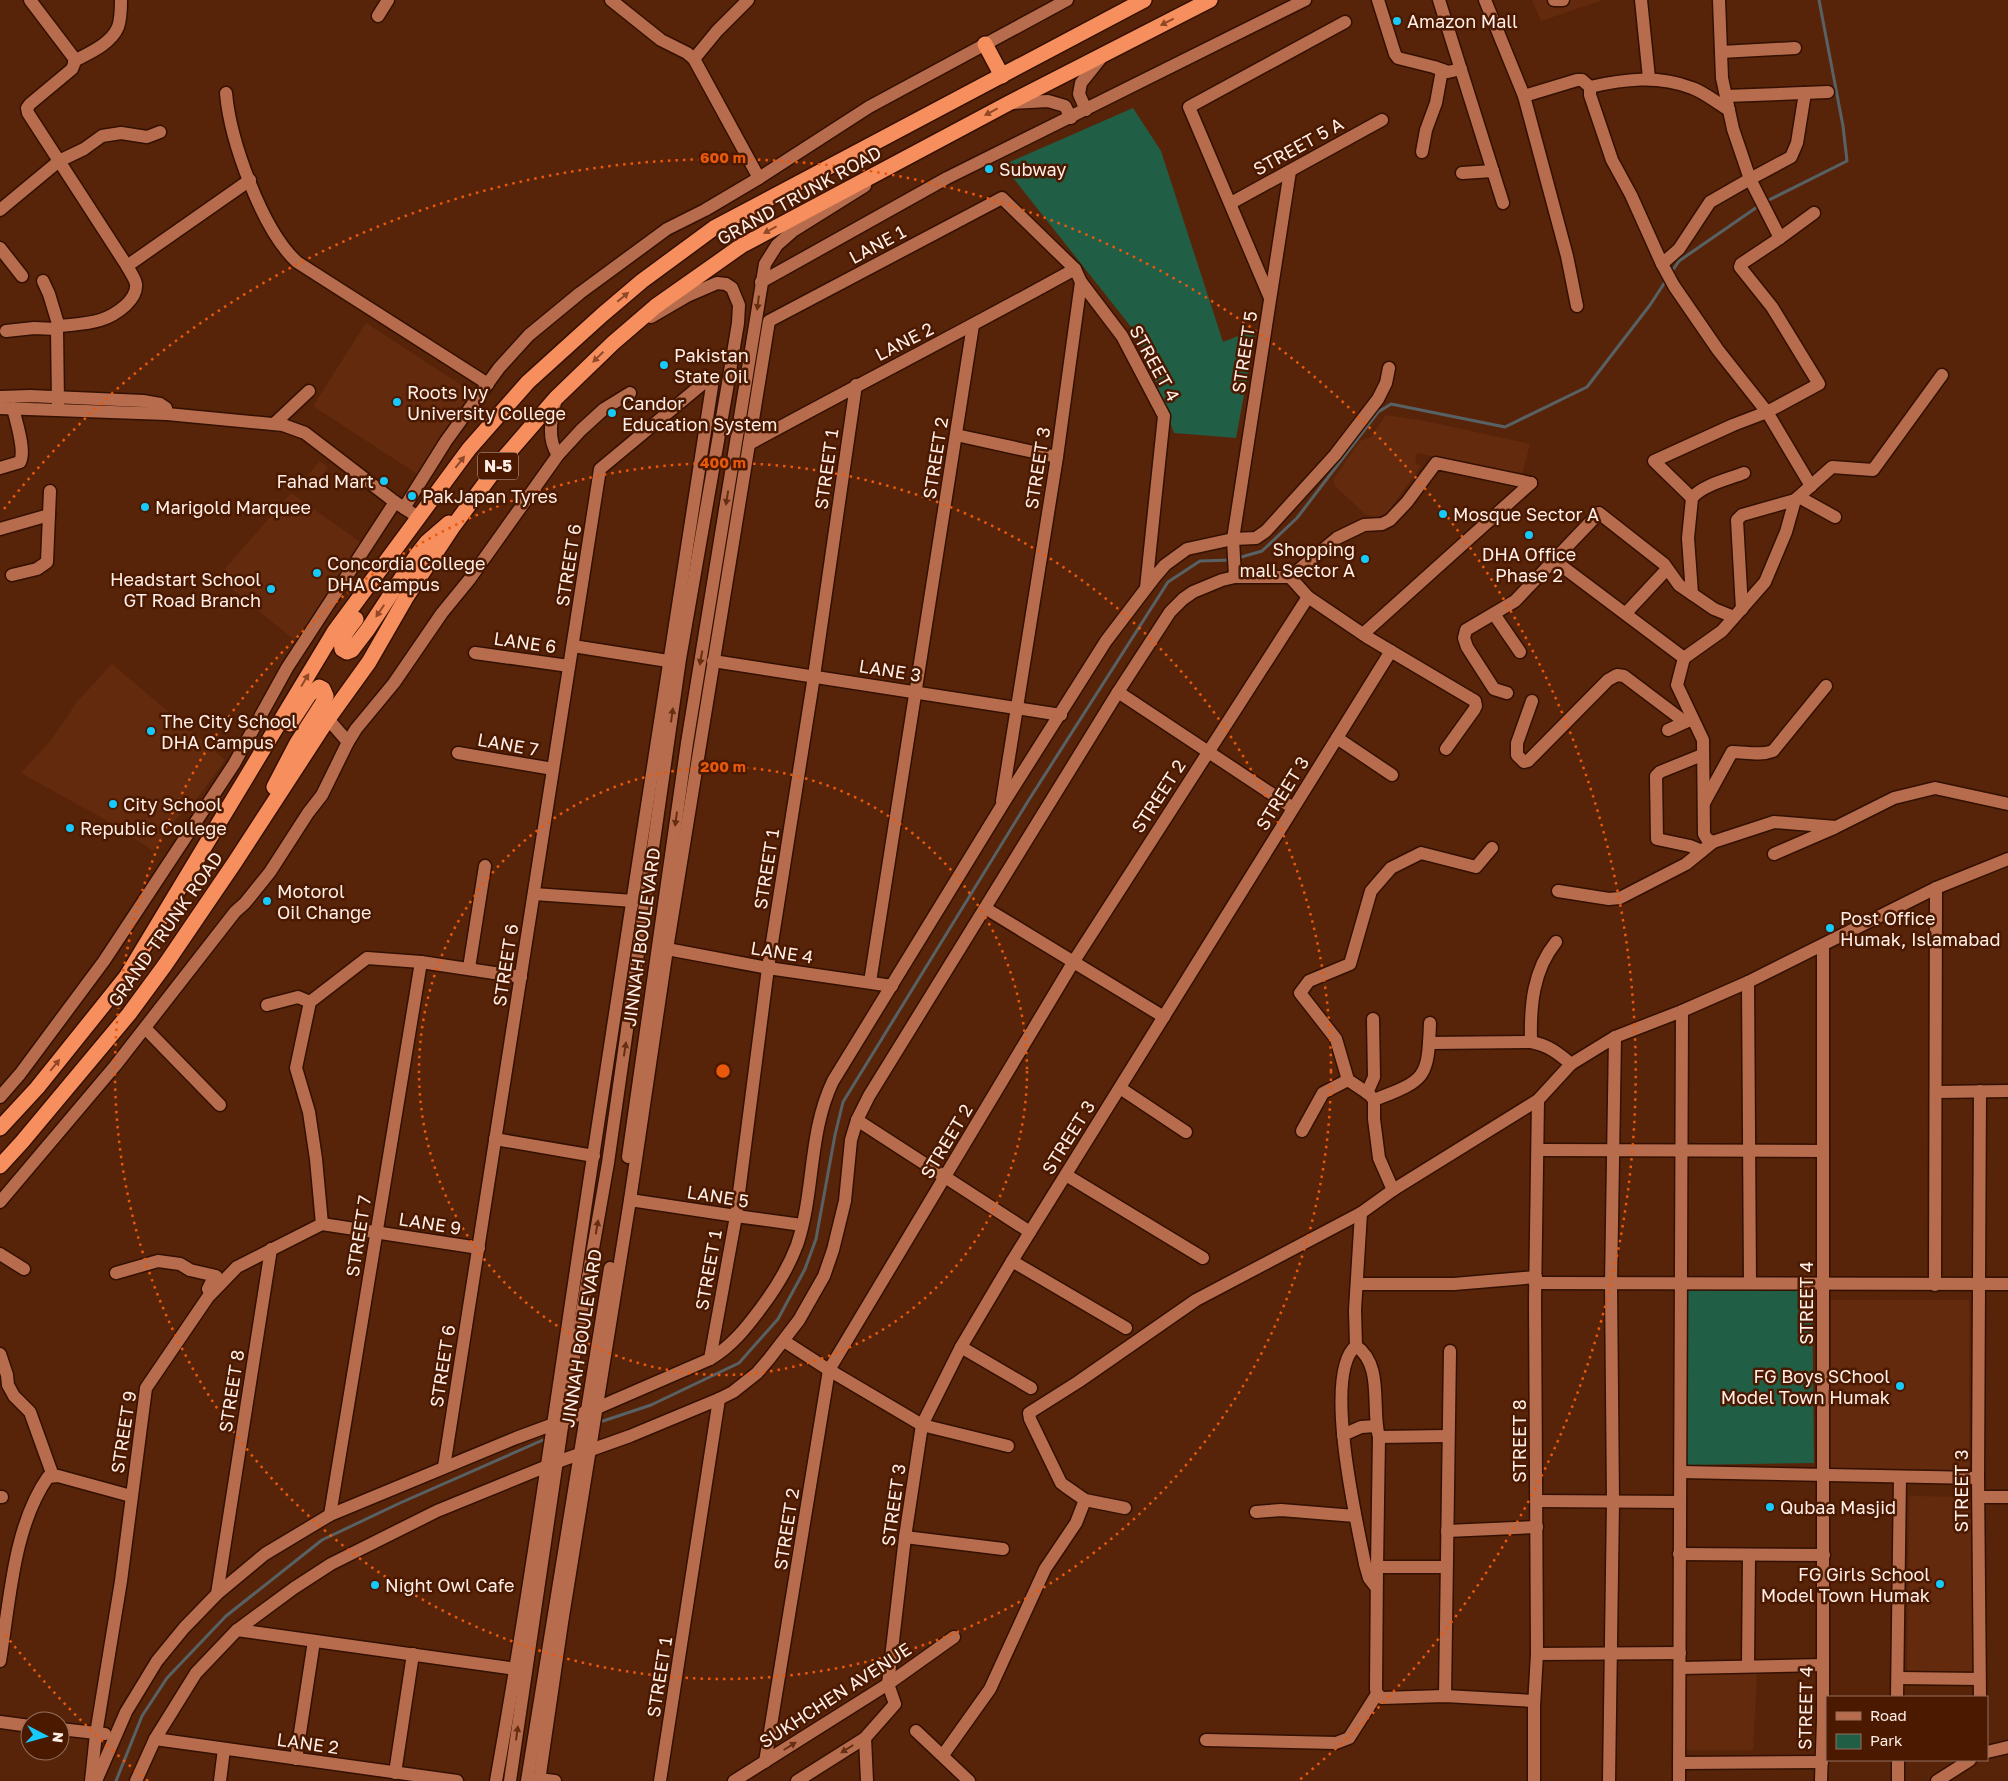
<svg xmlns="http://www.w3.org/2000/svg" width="2008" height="1781" font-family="'Golos Text',sans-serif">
  <rect width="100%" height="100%" fill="#57240a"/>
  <g fill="#642a0e">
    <polygon points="1532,0 1603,0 1541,21"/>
    <polygon points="366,323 481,398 428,481 313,406"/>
    <polygon points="1386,415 1425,421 1530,444 1522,475 1417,453 1415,462 1421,466 1386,514 1376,517 1365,514 1335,486 1333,480 1360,441 1371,437"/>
    <polygon points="320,461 328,468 311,488 303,481"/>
    <polygon points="291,493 363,544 303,638 297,635 294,640 218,577"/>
    <polygon points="112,664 225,760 193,804 173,822 153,851 120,828 21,773 52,739 77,702"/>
    <polygon points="1831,1300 1969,1300 1969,1471 1830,1471"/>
    <polygon points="1909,1496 1972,1497 1973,1672 1907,1672"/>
    <polygon points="1684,1670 1757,1671 1753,1750 1685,1750"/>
  </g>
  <g fill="#215e46">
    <polygon points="1133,108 1161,151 1223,342 1256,329 1236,438 1174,433 1139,337 1003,165"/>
    <polygon points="1812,1286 1814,1463 1681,1465 1679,1288"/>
  </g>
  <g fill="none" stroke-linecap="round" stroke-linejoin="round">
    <g stroke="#586163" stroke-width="3">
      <polyline points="1765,202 1847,161 1843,126 1819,0"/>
      <polyline points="1670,274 1679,261 1760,205"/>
      <polyline points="1238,558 1262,551 1297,518 1378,412 1391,404 1505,427 1587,387 1650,305 1667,279"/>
      <polyline points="603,1421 651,1405 739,1363 778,1319 805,1269 816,1239 835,1135 843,1102 1030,798 1168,582 1200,561 1232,560"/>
      <polyline points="116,1781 142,1716 167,1678 226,1616 322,1540 400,1503 543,1440"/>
    </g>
    <g stroke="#331001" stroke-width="15">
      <g id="minor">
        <polyline points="611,0 661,40 687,53 694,59 759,178"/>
        <polyline points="1378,0 1395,54 1398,58 1434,67 1448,72 1461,69"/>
        <polyline points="1439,0 1503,203"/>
        <polyline points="1485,0 1524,96 1567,256 1577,306"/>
        <polyline points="1554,0 1563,0"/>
        <polyline points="1641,0 1649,78"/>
        <polyline points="1719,0 1722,78 1733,129 1750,179 1791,157 1797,143 1805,93"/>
        <polyline points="378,16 388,0"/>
        <polyline points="1721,52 1795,48"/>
        <polyline points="694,59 717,31 748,0"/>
        <path d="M74,61C89,53 111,44 118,27C121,19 121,9 121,0"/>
        <path d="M1590,87C1624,79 1658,75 1692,88C1704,92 1717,103 1729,110"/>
        <path d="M226,93C230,140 262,230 297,262L488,384"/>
        <polyline points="1524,96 1577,80 1582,80 1590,87 1590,95 1612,160 1631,195 1662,264"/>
        <polyline points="1726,96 1828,92"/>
        <polyline points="1011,103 1048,101 1065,106 1071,118"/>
        <polyline points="1086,110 1079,94 1081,83 1101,58"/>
        <polyline points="1422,152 1426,130 1436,103 1442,70"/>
        <polyline points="1462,173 1493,171"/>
        <polyline points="1231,203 1382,120"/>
        <polyline points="0,210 59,161 84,149 102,136 121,133 147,137 160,132"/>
        <polyline points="0,248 22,276"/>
        <polyline points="127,266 250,180"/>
        <polyline points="43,281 49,294 59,327"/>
        <polyline points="761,282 947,178 1305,0"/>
        <polyline points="1270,298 1189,107 1345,22"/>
        <polyline points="57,329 58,404"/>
        <path d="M6,331L34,328L57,329L60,326C87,323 105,324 126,305C131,300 137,292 136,284C135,278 130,272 127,266L28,113L27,108L30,104L72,69L74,64V58L30,0"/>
        <polyline points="0,397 30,396 143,401 160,404 166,408 167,414"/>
        <path d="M556,398C552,417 546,438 558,455"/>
        <polyline points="0,408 167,414 283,425 305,433 395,502 418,517"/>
        <polyline points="275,423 309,391"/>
        <polyline points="956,435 1057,457"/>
        <path d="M749,444C857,385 967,329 1075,269"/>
        <path d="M0,468L20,462C26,450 16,422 13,408"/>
        <polyline points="1811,486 1767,412 1718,350 1674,286 1662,264 1679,249 1710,202 1750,179 1780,238 1814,213"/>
        <polyline points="1799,497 1835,517"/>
        <polyline points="1692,498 1654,461 1733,425 1767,412 1819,384 1772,307 1740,267 1741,264 1780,238"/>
        <polyline points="404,508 446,441 499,368 529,335 580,293 667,229 705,210 759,178 869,107 1067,0"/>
        <polyline points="0,529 49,515"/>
        <polyline points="1555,561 1684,658 1677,685 1703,740 1704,834 1707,839 1713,842 1774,822 1836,827 1894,798 1935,788 2008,804"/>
        <polyline points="12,575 37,569 47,562 50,491"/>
        <polyline points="1235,577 1233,539 1290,171"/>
        <polyline points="1290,577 1308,597 1367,637 1475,701 1476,706 1474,710 1446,749"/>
        <path d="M1692,594L1688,538L1692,498C1702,485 1729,479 1744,473"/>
        <polyline points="1742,609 1737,520 1742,515 1795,500"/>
        <polyline points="1626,613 1667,569"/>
        <polyline points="1494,614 1520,652"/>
        <polyline points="1363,634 1531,483"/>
        <polyline points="573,646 668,661"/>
        <polyline points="475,653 569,666"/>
        <polyline points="1684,658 1722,631 1765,582 1786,532 1795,500 1832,467 1873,470 1942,375"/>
        <polyline points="713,661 1061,715"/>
        <polyline points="1118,692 1293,808"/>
        <polyline points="1507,693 1494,689 1467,647 1464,638 1466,630 1515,601 1599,513 1664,564 1679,585 1714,609 1734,617"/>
        <polyline points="1532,701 1517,743 1517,755 1524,762 1528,761 1608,680 1617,675 1624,676 1685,722"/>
        <polyline points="328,719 348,742"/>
        <polyline points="1668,730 1690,720"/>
        <polyline points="1337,738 1392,775"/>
        <polyline points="458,753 553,769"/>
        <polyline points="1002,801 1057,457 1081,282"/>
        <path d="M1704,803L1732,752C1746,752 1760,756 1773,751L1826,686"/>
        <polyline points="1702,851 1690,846 1657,839 1656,776 1660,772 1702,755"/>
        <polyline points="1774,854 1834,828"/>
        <polyline points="1558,891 1609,899 1620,898 1686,864 1713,842"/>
        <polyline points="534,894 634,901"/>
        <polyline points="985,908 1164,1017"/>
        <polyline points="667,949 768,968 892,986"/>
        <polyline points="469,968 485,866"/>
        <polyline points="870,982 973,325"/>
        <polyline points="1748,982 1750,1283"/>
        <polyline points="267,1005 298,997 310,1002"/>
        <polyline points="145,1028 220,1105"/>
        <path d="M1531,1042C1530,1006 1533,970 1556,942"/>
        <path d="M1429,1043L1531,1042C1548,1045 1558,1053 1571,1064"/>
        <polyline points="1120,1088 1186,1132"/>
        <polyline points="1980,1091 1978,1478 1980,1697"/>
        <polyline points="1936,1092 2008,1091"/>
        <polyline points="1367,1093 1374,1077 1373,1019"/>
        <polyline points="0,1097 20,1074 104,961 234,764 287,668 395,502"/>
        <path d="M1374,1100C1426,1080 1428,1079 1430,1023"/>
        <polyline points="857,1120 1030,1232"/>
        <polyline points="1302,1131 1323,1093 1348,1080"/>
        <polyline points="495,1139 594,1156"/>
        <polyline points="1538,1150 1823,1151"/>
        <polyline points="628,1157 687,743 765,264 777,245 793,231 865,186"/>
        <polyline points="1066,1175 1203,1258"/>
        <polyline points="1393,1190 1379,1158 1374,1119 1374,1100 1369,1094 1348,1080 1336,1039 1300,993 1309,981 1350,964 1371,891 1391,868 1421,853 1476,867 1492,848"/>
        <polyline points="630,1200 736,1216 802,1225"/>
        <polyline points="0,1202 115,1066 235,912 245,903 270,872 308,813 322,795 348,742 356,729 394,683 442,613 469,580 558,455 581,430 604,409 630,393"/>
        <polyline points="479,1248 322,1224 316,1159 309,1112 296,1068 310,1002 367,958 421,962 521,977"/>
        <polyline points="0,1254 24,1269"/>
        <polyline points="1012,1261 1126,1328"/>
        <polyline points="116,1273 158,1261 180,1264 190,1270 216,1276 215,1280 211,1283 208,1289"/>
        <polyline points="1535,1283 2008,1284"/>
        <polyline points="1357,1284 1454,1284 1536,1277"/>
        <polyline points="1935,1285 1936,888"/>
        <polyline points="784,1341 829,1370 922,1425 1008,1446"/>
        <polyline points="1356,1346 1355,1310 1361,1213"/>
        <polyline points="961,1347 1031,1388"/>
        <polyline points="0,1354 7,1375 8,1385 14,1396 30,1412 53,1476"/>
        <polyline points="710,1359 736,1216 768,968 814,676 856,385"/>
        <polyline points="1343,1435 1361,1427 1376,1426"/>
        <path d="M444,1467L600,469L706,381L712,386C671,643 633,900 593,1157C561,1365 533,1574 496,1781"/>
        <polyline points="1681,1472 1978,1478"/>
        <polyline points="0,1497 2,1497"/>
        <polyline points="1979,1497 2008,1497"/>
        <polyline points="1537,1501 1680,1502"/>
        <polyline points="1125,1508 1085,1500 1065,1486 1061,1483 1030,1419 1029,1413 1078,1382 1196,1300 1361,1213 1393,1190 1538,1100 1571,1064 1615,1037 1682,1011 1748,982 1936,888 2008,859"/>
        <polyline points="1256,1512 1281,1510 1355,1516"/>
        <polyline points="330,1515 421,962"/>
        <polyline points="1447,1531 1537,1527"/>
        <polyline points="905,1537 1003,1549"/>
        <polyline points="1679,1554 1824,1555"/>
        <polyline points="1377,1567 1376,1689 1377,1694 1382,1698 1445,1696 1534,1701"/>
        <polyline points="1446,1567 1377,1567 1379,1437 1447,1436"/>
        <path d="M1376,1587L1369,1578L1365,1564C1357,1523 1322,1373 1356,1346C1384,1365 1371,1409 1379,1437"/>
        <polyline points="217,1594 271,1249"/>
        <polyline points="237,1630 516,1669"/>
        <polyline points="1537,1654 1680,1653"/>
        <path d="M0,1661C10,1601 13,1527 48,1477L58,1476L131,1496"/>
        <polyline points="1748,1665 1749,1556"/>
        <polyline points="1680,1668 1823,1665"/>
        <polyline points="1898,1678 1979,1679"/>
        <polyline points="1445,1696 1450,1351"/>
        <polyline points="1897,1697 1900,1477"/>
        <polyline points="0,1722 30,1726"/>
        <polyline points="60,1729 105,1734"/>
        <polyline points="916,1731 969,1781"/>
        <polyline points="865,1738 867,1781"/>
        <polyline points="155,1739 457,1781"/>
        <polyline points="1206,1740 1336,1743 1349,1738 1377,1694"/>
        <polyline points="1987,1752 2008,1747"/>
        <polyline points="943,1755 990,1689 1045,1569 1076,1523 1085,1500"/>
        <polyline points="296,1759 314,1641"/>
        <polyline points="1898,1760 1898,1781"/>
        <polyline points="765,1762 829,1370 1074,961 1308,597"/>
        <polyline points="1679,1763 1822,1762"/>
        <polyline points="395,1773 413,1654"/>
        <polyline points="539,1779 555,1781"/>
        <polyline points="91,1781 96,1734 121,1581 146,1388 208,1297 237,1267 322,1224"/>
        <path d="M96,1781L126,1712L157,1661L184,1628L217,1594L265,1554L330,1515L516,1438L597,1408L710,1359C732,1346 746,1328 761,1308C776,1288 788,1269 797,1245C815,1192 808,1133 833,1081L1001,807L1106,641L1154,578L1165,565L1187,549L1233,539L1256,538L1266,531L1335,455L1378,399L1386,383L1389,368"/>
        <polyline points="136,1781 155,1739 196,1673 237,1630 294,1588 331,1564 437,1511 557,1462 630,1436 719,1399 733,1392 757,1373 769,1359 799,1320 824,1276 833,1250 845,1201 851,1140 857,1120 869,1096 1118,692 1170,612 1183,599 1193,592 1222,580 1235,577 1290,577 1337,538 1364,525 1382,524 1390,520 1407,502 1436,463 1531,483"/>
        <polyline points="220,1781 224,1749"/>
        <polyline points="510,1781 563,1420 608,1163 680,659 727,389 738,323 739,305 732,288 726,284 717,283 687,296 651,317"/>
        <polyline points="527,1781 610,1268"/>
        <polyline points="539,1781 562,1623 630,1200 667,949 769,321 1002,198 1075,269 1081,282 1122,336 1164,416 1146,588"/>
        <polyline points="660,1781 719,1399"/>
        <polyline points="734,1781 888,1684 954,1637"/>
        <polyline points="797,1781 865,1738 895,1704 888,1684 905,1537 922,1425 961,1347 1012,1261 1391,651"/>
        <polyline points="1534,1781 1534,1706 1537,1654 1535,1301 1538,1100"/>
        <polyline points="1609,1781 1613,1502 1611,1284 1615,1037"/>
        <polyline points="1679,1781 1682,1011"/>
        <polyline points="1821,1781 1823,1720 1823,945"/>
        <polyline points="1937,1781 1970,1760"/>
      </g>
    </g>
    <g stroke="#331001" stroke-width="18">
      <g id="highway">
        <polyline points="985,44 1002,76"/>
        <path d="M356,619C350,627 339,638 342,649L347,652L352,650L368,629L416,556L427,542L449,523"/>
        <polyline points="274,787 297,743 324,701 326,696 323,689 319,687 309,695 290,724"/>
        <polyline points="0,1128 37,1088 126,977 334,632 469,449 528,382 602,315 642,281 714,228 1144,0"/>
        <polyline points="0,1166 22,1142 129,1014 165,965 235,862 328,719 369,662 407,596 452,528 503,459 556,398 613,343 656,306 741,246 1009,103 1210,0"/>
      </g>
    </g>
    <use href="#minor" stroke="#b76d4d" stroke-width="12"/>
    <use href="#highway" stroke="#f78e5e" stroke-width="15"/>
  </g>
  <defs><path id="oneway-solid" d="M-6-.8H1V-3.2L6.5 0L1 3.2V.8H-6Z" transform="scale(1.25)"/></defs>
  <g fill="#904826">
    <use href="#oneway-solid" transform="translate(1167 22) rotate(153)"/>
    <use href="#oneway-solid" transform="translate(991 112) rotate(152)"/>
    <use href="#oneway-solid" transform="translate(770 230) rotate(152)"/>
    <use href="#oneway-solid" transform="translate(623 297) rotate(-40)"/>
    <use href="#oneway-solid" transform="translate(598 357) rotate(136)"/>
    <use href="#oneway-solid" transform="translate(460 462) rotate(-52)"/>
    <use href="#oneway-solid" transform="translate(380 611) rotate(124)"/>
    <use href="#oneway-solid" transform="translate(305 680) rotate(-59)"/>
    <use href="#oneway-solid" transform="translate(55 1065) rotate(-51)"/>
  </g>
  <g fill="#662e13">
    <use href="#oneway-solid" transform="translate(758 303) rotate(97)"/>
    <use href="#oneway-solid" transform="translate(727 498) rotate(99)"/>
    <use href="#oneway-solid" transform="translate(701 658) rotate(100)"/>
    <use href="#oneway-solid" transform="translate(672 715) rotate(-82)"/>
    <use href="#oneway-solid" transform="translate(676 819) rotate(98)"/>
    <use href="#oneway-solid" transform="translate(625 1049) rotate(-81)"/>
    <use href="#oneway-solid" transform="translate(597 1227) rotate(-80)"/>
    <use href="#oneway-solid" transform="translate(517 1733) rotate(-82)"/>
    <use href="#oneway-solid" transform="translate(790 1746) rotate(-32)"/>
    <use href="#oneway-solid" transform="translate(847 1749) rotate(148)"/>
  </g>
  <g fill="none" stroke="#e8590c" stroke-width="2.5" stroke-dasharray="2.5 5">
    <circle cx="723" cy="1071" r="304"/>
    <circle cx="723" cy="1071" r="608"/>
    <path d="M148 1781A913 913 0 0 1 4 1633M4 509A913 913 0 1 1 1298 1781"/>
  </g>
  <g fill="#16cafb" stroke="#4b1900" stroke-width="2">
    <circle cx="1397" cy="21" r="5"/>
    <circle cx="989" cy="169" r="5"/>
    <circle cx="664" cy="365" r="5"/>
    <circle cx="397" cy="402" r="5"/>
    <circle cx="612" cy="413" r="5"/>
    <circle cx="384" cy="481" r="5"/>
    <circle cx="412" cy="496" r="5"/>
    <circle cx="145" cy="507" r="5"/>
    <circle cx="1443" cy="514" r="5"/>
    <circle cx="1529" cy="535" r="5"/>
    <circle cx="1365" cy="559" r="5"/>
    <circle cx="317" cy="573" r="5"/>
    <circle cx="271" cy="589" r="5"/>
    <circle cx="151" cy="731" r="5"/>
    <circle cx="113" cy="804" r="5"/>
    <circle cx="70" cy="828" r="5"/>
    <circle cx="267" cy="901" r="5"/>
    <circle cx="1830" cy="928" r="5"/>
    <circle cx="1900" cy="1386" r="5"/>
    <circle cx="1770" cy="1507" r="5"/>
    <circle cx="1940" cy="1584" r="5"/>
    <circle cx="375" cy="1585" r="5"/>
  </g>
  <g text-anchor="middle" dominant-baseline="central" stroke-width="5" stroke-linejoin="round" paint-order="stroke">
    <rect fill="#4b1900" stroke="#c9aea2" stroke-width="1" x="478" y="452.5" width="40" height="27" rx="4"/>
    <g font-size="16" font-weight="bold" fill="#ffeee7">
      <text x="498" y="466">N-5</text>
    </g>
    <g font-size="18" fill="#ffeee7" stroke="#4b1900" text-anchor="start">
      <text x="1407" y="21">Amazon Mall</text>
      <text x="999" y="169">Subway</text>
      <text x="674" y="355">Pakistan<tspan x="674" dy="21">State Oil</tspan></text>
      <text x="407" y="392">Roots Ivy<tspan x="407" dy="21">University College</tspan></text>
      <text x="622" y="403">Candor<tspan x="622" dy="21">Education System</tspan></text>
      <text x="374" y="481" text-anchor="end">Fahad Mart</text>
      <text x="422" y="496">PakJapan Tyres</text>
      <text x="155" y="507">Marigold Marquee</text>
      <text x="1453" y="514">Mosque Sector A</text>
      <text x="1355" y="549" text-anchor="end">Shopping<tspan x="1355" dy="21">mall Sector A</tspan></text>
      <text x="1529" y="554" text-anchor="middle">DHA Office<tspan x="1529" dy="21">Phase 2</tspan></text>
      <text x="327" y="563">Concordia College<tspan x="327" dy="21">DHA Campus</tspan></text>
      <text x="261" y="579" text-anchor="end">Headstart School<tspan x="261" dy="21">GT Road Branch</tspan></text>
      <text x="161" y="721">The City School<tspan x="161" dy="21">DHA Campus</tspan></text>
      <text x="123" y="804">City School</text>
      <text x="80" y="828">Republic College</text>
      <text x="277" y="891">Motorol<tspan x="277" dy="21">Oil Change</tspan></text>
      <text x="1840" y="918">Post Office<tspan x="1840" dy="21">Humak, Islamabad</tspan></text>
      <text x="1890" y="1376" text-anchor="end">FG Boys SChool<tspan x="1890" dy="21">Model Town Humak</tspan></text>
      <text x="1780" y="1507">Qubaa Masjid</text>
      <text x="1930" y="1574" text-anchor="end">FG Girls School<tspan x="1930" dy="21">Model Town Humak</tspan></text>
      <text x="385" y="1585">Night Owl Cafe</text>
    </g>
    <g font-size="18" fill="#ffeee7" stroke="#4b1900">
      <text transform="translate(1298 146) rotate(-29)">STREET 5 A</text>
      <text transform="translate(799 195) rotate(-29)">GRAND TRUNK ROAD</text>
      <text transform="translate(877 244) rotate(-28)">LANE 1</text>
      <text transform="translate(904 341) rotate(-27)">LANE 2</text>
      <text transform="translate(1244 352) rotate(-81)">STREET 5</text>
      <text transform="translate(1155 363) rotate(61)">STREET 4</text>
      <text transform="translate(935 458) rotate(-81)">STREET 2</text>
      <text transform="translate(1037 468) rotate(-81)">STREET 3</text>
      <text transform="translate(826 469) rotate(-82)">STREET 1</text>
      <text transform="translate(568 565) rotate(-81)">STREET 6</text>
      <text transform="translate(525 642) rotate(8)">LANE 6</text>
      <text transform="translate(890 670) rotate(9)">LANE 3</text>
      <text transform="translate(508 744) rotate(10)">LANE 7</text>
      <text transform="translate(1282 793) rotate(-58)">STREET 3</text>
      <text transform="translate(1158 796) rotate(-57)">STREET 2</text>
      <text transform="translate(766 869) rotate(-81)">STREET 1</text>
      <text transform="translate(165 929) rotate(-55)">GRAND TRUNK ROAD</text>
      <text transform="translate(641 937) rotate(-82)">JINNAH BOULEVARD</text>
      <text transform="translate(782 952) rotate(9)">LANE 4</text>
      <text transform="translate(505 965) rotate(-81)">STREET 6</text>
      <text transform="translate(1068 1137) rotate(-58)">STREET 3</text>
      <text transform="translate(946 1141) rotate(-59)">STREET 2</text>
      <text transform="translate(718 1196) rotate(9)">LANE 5</text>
      <text transform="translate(430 1223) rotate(9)">LANE 9</text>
      <text transform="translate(358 1236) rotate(-81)">STREET 7</text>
      <text transform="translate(708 1270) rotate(-80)">STREET 1</text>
      <text transform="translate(1806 1303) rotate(-90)">STREET 4</text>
      <text transform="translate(581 1338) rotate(-81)">JINNAH BOULEVARD</text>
      <text transform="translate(442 1366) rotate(-81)">STREET 6</text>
      <text transform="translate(231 1391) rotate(-81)">STREET 8</text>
      <text transform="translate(123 1432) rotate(-81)">STREET 9</text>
      <text transform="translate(1519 1441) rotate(-90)">STREET 8</text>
      <text transform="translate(1961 1491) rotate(-90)">STREET 3</text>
      <text transform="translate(893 1505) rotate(-82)">STREET 3</text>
      <text transform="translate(786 1529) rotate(-81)">STREET 2</text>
      <text transform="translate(659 1677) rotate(-81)">STREET 1</text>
      <text transform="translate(835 1695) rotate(-33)">SUKHCHEN AVENUE</text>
      <text transform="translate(1805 1708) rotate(-89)">STREET 4</text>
      <text transform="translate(308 1743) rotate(8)">LANE 2</text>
    </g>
  </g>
  <circle cx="723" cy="1071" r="8" fill="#e8590c" stroke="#4b1900" stroke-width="2.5"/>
  <g font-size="15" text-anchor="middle" font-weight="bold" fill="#e8590c" stroke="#4b1900" stroke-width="5" stroke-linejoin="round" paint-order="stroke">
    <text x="723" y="163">600 m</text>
    <text x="723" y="468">400 m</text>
    <text x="723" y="772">200 m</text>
  </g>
  <rect x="1826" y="1696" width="162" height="65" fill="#4b1900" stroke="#936e5c"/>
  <rect x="1836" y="1712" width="25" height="8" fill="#b76d4d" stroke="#936e5c"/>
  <text x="1870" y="1721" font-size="15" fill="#ffeee7">Road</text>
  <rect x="1836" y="1734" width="25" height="15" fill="#215e46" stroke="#936e5c"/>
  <text x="1870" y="1746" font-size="15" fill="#ffeee7">Park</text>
  <g transform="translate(45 1736) rotate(96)"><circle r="24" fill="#4b1900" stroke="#936e5c"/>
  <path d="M0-4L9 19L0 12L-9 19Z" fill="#16cafb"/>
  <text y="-8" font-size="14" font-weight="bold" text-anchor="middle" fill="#ffeee7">N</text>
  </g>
</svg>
